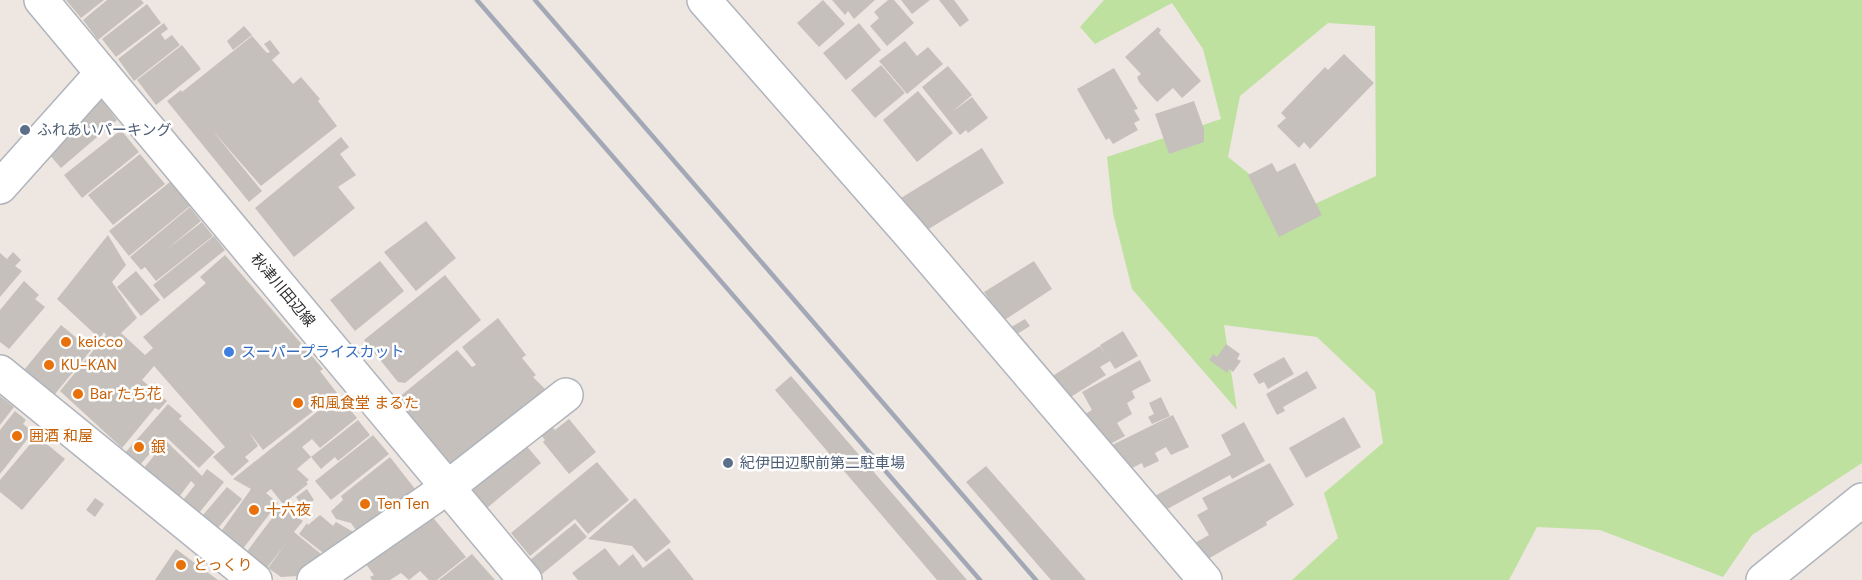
<svg xmlns="http://www.w3.org/2000/svg" width="1862" height="580" font-family="'DM Sans','Noto Sans JP',sans-serif">
  <rect width="100%" height="100%" fill="#eee6e0"/>
  <path fill="#bee1a0" fill-rule="evenodd" d="M1104,0H1862V463L1752,535L1723,577L1600,530L1537,527L1509,580H1292L1338,538L1324,493L1383,443L1375,392L1317,337L1224,325L1237,410L1132,289L1113,213L1107,157L1221,119L1203,49L1172,3L1095,44L1080,27ZM1328,23L1375,26L1376,176L1297,212L1228,157L1240,96Z"/>
  <g fill="#c6c0bc">
    <polygon points="66,0 104,0 81,18"/>
    <polygon points="107,0 141,0 144,3 98,40 83,20"/>
    <polygon points="823,0 845,24 819,47 797,23"/>
    <polygon points="832,0 875,0 854,19 848,11 845,15"/>
    <polygon points="888,0 894,0 914,23 887,46 870,26 879,18 874,12"/>
    <polygon points="901,0 930,0 912,14"/>
    <polygon points="939,0 954,0 969,20 960,27"/>
    <polygon points="147,4 161,23 116,57 102,39"/>
    <polygon points="164,23 168,29 161,34 165,40 172,35 180,45 134,81 118,59"/>
    <polygon points="859,23 881,50 846,80 823,53"/>
    <polygon points="244,26 252,35 233,50 227,41"/>
    <polygon points="1158,27 1161,30 1159,33 1201,81 1182,98 1173,88 1157,102 1139,82 1137,77 1141,74 1125,57"/>
    <polygon points="252,36 267,53 270,52 264,44 270,40 280,53 272,60 293,84 301,77 320,99 318,101 337,126 261,186 212,130 262,191 249,202 167,101 181,90 182,92"/>
    <polygon points="905,41 917,56 928,47 943,64 907,94 879,61"/>
    <polygon points="182,45 201,69 156,105 137,80"/>
    <polygon points="1344,54 1374,83 1310,149 1304,142 1299,148 1277,126 1286,118 1281,113 1325,67 1328,70"/>
    <polygon points="881,65 905,93 875,118 851,90"/>
    <polygon points="948,66 972,95 952,112 972,97 988,118 968,133 966,130 960,135 922,87"/>
    <polygon points="1114,68 1138,109 1134,110 1140,120 1134,123 1138,130 1113,144 1109,138 1106,140 1077,89"/>
    <polygon points="918,91 953,133 917,162 883,120"/>
    <polygon points="100,98 117,120 61,168 48,153"/>
    <polygon points="1194,101 1204,129 1204,142 1169,154 1155,114"/>
    <polygon points="121,130 139,152 82,198 64,175"/>
    <polygon points="341,137 349,147 340,154 356,175 338,187 355,208 294,257 255,208"/>
    <polygon points="982,148 1004,183 922,233 901,198"/>
    <polygon points="140,154 165,184 113,225 88,195"/>
    <polygon points="1272,163 1277,172 1295,163 1322,215 1279,237 1248,175"/>
    <polygon points="170,182 190,206 129,256 109,231"/>
    <polygon points="190,207 201,221 166,250 202,222 213,236 156,281 145,267 141,270 130,257"/>
    <polygon points="426,221 456,258 416,291 384,252"/>
    <polygon points="108,235 126,265 112,282 137,318 121,333 145,355 153,348 143,337 206,283 200,277 225,255 323,369 320,371 337,393 263,450 249,432 258,446 245,457 249,461 232,476 213,457 225,447 154,366 142,380 167,401 159,410 155,408 122,448 60,391 106,335 104,332 100,339 57,299"/>
    <polygon points="214,236 225,250 164,299 153,285"/>
    <polygon points="13,252 21,260 15,266 22,271 0,297 0,253 7,259"/>
    <polygon points="380,261 404,291 355,331 330,300"/>
    <polygon points="1034,261 1052,289 1003,321 984,292"/>
    <polygon points="136,271 160,300 141,316 117,287"/>
    <polygon points="445,275 481,320 405,383 398,382 364,340"/>
    <polygon points="24,281 39,295 35,299 45,307 9,349 0,342 0,310"/>
    <polygon points="498,318 526,355 522,358 536,375 533,377 549,393 448,471 393,402 457,350 472,367 476,365 462,347"/>
    <polygon points="1025,319 1030,326 1006,341 1001,333"/>
    <polygon points="61,325 91,350 55,394 24,370"/>
    <polygon points="1123,331 1138,356 1115,369 1110,361 1100,367 1106,375 1061,403 1043,382 1100,346 1106,356 1100,345"/>
    <polygon points="1226,344 1240,354 1237,359 1241,361 1233,372 1229,369 1227,373 1209,360 1213,354 1217,357"/>
    <polygon points="1284,357 1294,374 1268,389 1264,382 1259,384 1253,374"/>
    <polygon points="1140,360 1151,381 1132,391 1135,398 1127,403 1132,414 1117,423 1125,436 1101,449 1082,416 1092,410 1082,392"/>
    <polygon points="1307,371 1317,388 1283,407 1285,411 1277,415 1266,394"/>
    <polygon points="791,376 967,580 937,580 775,390"/>
    <polygon points="338,395 357,418 320,448 312,439 302,447 311,457 297,469 309,480 306,482 308,484 283,504 271,489 266,493 278,503 242,550 220,533 251,489 233,479"/>
    <polygon points="0,396 14,407 0,425"/>
    <polygon points="1161,397 1170,416 1152,424 1148,417 1154,414 1149,403"/>
    <polygon points="168,404 182,416 179,419 215,452 199,468 165,436 139,466 125,453"/>
    <polygon points="15,411 26,420 23,424 33,432 0,474 0,430"/>
    <polygon points="1173,415 1189,447 1171,455 1166,447 1155,453 1159,461 1144,468 1142,463 1120,474 1100,451"/>
    <polygon points="1344,417 1361,447 1306,478 1289,448"/>
    <polygon points="569,419 596,452 569,474 543,442 545,440 539,433 550,424 555,430"/>
    <polygon points="358,420 370,435 338,461 335,457 321,469 311,457"/>
    <polygon points="1244,422 1265,461 1232,479 1230,475 1158,514 1149,499 1231,455 1221,435"/>
    <polygon points="373,435 389,454 331,500 315,481"/>
    <polygon points="37,436 65,459 22,510 0,492 0,480"/>
    <polygon points="166,441 202,476 207,469 224,482 199,513 183,500 195,485 191,481 179,497 144,468"/>
    <polygon points="525,444 541,463 487,508 471,488"/>
    <polygon points="390,457 415,489 358,533 351,523 336,519 331,511 343,500 341,496"/>
    <polygon points="597,462 629,500 588,534 575,519 530,556 511,533"/>
    <polygon points="1270,463 1294,505 1266,522 1267,525 1201,563 1191,545 1209,535 1197,515 1208,509 1202,498"/>
    <polygon points="986,466 1086,580 1051,580 966,482"/>
    <polygon points="227,487 242,499 218,528 203,515"/>
    <polygon points="307,489 314,500 303,507 296,497"/>
    <polygon points="95,498 104,504 95,517 86,510"/>
    <polygon points="635,498 671,542 646,562 632,546 588,539"/>
    <polygon points="282,505 303,521 294,532 326,558 298,576 281,577 268,568 286,543 266,569 245,554"/>
    <polygon points="430,514 466,557 437,580 429,580 420,571 409,580 401,573 390,580 372,580 370,577 374,575 362,559 397,538 402,545 399,540"/>
    <polygon points="320,515 333,526 336,522 357,534 327,556 299,534 307,523 308,525"/>
    <polygon points="575,523 587,537 536,579 524,565"/>
    <polygon points="605,548 619,566 633,554 643,568 669,548 694,580 578,580 572,573"/>
    <polygon points="176,549 196,564 218,580 155,580"/>
    <polygon points="472,554 495,580 439,580"/>
  </g>
  <g fill="none" stroke-linecap="round" stroke-linejoin="round">
    <g stroke="#b0b4bc" stroke-width="36">
      <g id="street">
        <polyline points="704,0 908,232 1205,580"/>
        <polyline points="0,187 102,73"/>
        <polyline points="0,372 255,580"/>
        <polyline points="314,580 448,487 566,395"/>
        <polyline points="1763,580 1862,500"/>
      </g>
    </g>
    <g stroke="#b0b4bc" stroke-width="36">
      <polyline id="secondary" points="41,0 525,580"/>
    </g>
    <use href="#street" stroke="#fff" stroke-width="33"/>
    <use href="#secondary" stroke="#fff" stroke-width="33"/>
    <g stroke="#a3a8b6" stroke-width="4.5">
      <polyline points="477,0 980,580"/>
      <polyline points="535,0 1036,580"/>
    </g>
  </g>
  <g fill="#5c6f8a" stroke="#fff" stroke-width="2">
    <circle cx="25" cy="130" r="6"/>
    <circle cx="728" cy="463" r="6"/>
  </g>
  <g fill="#e8710a" stroke="#fff" stroke-width="2">
    <circle cx="66" cy="342" r="6"/>
    <circle cx="49" cy="365" r="6"/>
    <circle cx="78" cy="394" r="6"/>
    <circle cx="298" cy="403" r="6"/>
    <circle cx="17" cy="436" r="6"/>
    <circle cx="139" cy="447" r="6"/>
    <circle cx="365" cy="504" r="6"/>
    <circle cx="254" cy="510" r="6"/>
    <circle cx="181" cy="565" r="6"/>
  </g>
  <circle fill="#3f7fe0" stroke="#fff" stroke-width="2" cx="229" cy="352" r="6"/>
  <g text-anchor="middle" dominant-baseline="central" stroke-width="5" stroke-linejoin="round" paint-order="stroke">
    <g font-size="15" fill="#4e5e75" stroke="#fff" text-anchor="start">
      <text x="37" y="130">ふれあいパーキング</text>
      <text x="740" y="463">紀伊田辺駅前第二駐車場</text>
    </g>
    <g font-size="15" fill="#2d2d2d" stroke="#fff">
      <text transform="translate(283 290) rotate(50)">秋津川田辺線</text>
    </g>
    <g font-size="15" fill="#c56008" stroke="#fff" text-anchor="start">
      <text x="78" y="342">keicco</text>
      <text x="61" y="365">KU-KAN</text>
      <text x="90" y="394">Bar たち花</text>
      <text x="310" y="403">和風食堂 まるた</text>
      <text x="29" y="436">囲酒 和屋</text>
      <text x="151" y="447">銀</text>
      <text x="377" y="504">Ten Ten</text>
      <text x="266" y="510">十六夜</text>
      <text x="193" y="565">とっくり</text>
    </g>
    <g font-size="15" fill="#366cbe" stroke="#fff" text-anchor="start">
      <text x="241" y="352">スーパープライスカット</text>
    </g>
  </g>
</svg>
